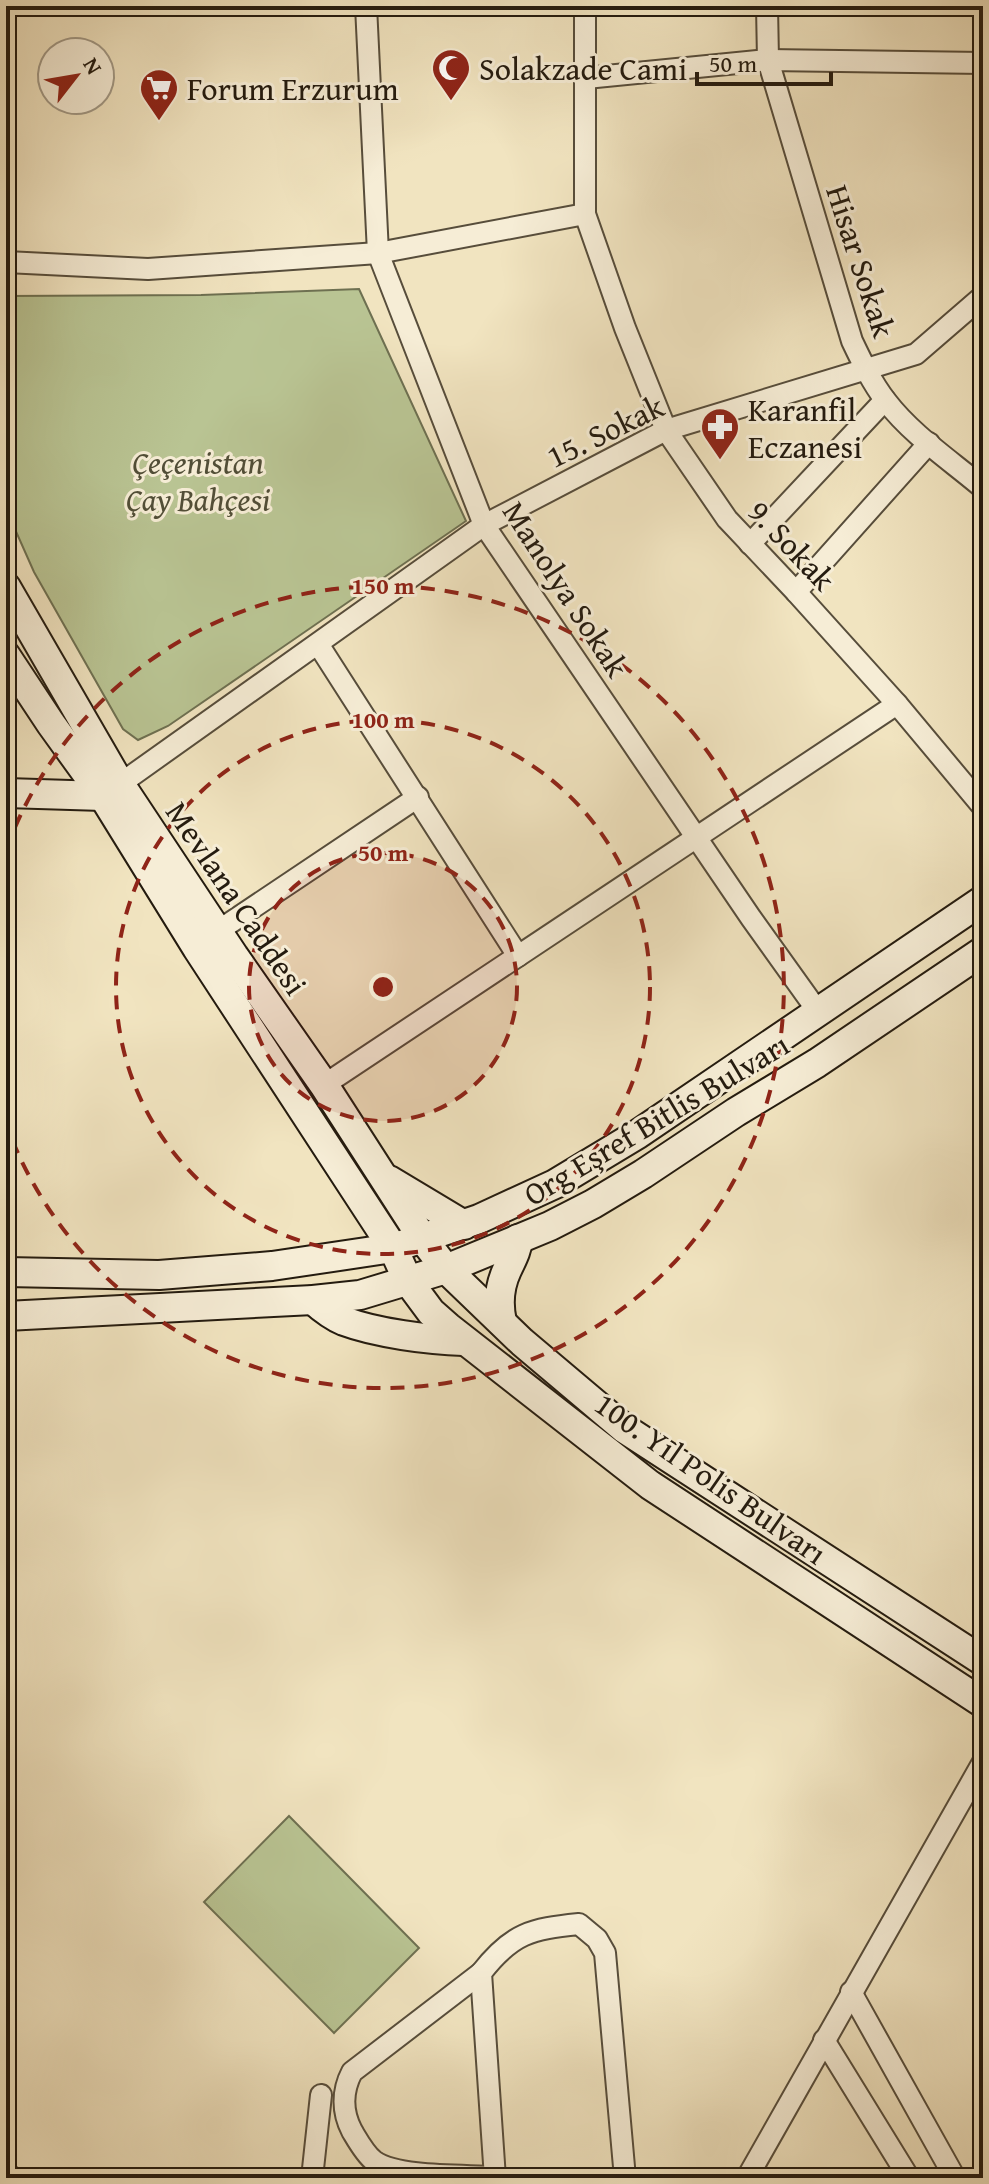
<svg xmlns="http://www.w3.org/2000/svg" width="989" height="2184" font-family="'Gentium Book Plus',serif">
  <rect width="100%" height="100%" fill="#f1e4c0"/>
  <filter id="stains"><feTurbulence type="fractalNoise" baseFrequency=".0025" numOctaves="4"/><feColorMatrix values="0 0 0 0 .2 0 0 0 0 .09 0 0 0 0 .02 0 0 0 .5 -.17"/></filter>
  <radialGradient id="worn" r=".72"><stop offset=".6" stop-color="#630" stop-opacity="0"/><stop offset="1" stop-color="#630" stop-opacity=".3"/></radialGradient>
  <g fill="#b9c493" stroke="#6e7051" stroke-width="2">
    <polygon points="359,289 466,521 168,726 138,740 123,729 34,572 6,509 6,296 201,295"/>
    <polygon points="289,1816 419,1948 334,2033 204,1902"/>
  </g>
  <g fill="none" stroke-linecap="round" stroke-linejoin="round">
    <g stroke="#574d3b" stroke-width="24">
      <g id="street">
        <polyline points="366,6 378,253 484,525 751,918 819,1013"/>
        <polyline points="585,6 585,214 625,328 666,430 727,519 796,592 897,704 983,807"/>
        <path d="M767,6L768,60L852,341C862,362 872,383 886,401C912,435 950,460 983,488"/>
        <polyline points="586,78 768,60 983,63"/>
        <polyline points="6,262 148,269 378,253 585,214"/>
        <polyline points="750,544 885,400"/>
        <polyline points="796,592 929,443"/>
        <polyline points="318,644 518,956"/>
        <polyline points="120,784 484,525 666,430 916,354 983,296"/>
        <polyline points="218,931 418,797"/>
        <polyline points="324,1085 897,704"/>
        <path d="M481,1973L352,2072C342,2091 342,2112 352,2131C358,2141 365,2154 374,2161C398,2178 464,2175 495,2177"/>
        <polyline points="851,1992 955,2178"/>
        <polyline points="824,2040 909,2178"/>
        <polyline points="6,2173 13,2178"/>
        <polyline points="312,2178 321,2095"/>
        <path d="M495,2178L481,1973C512,1933 531,1929 579,1924L597,1939L605,1953L625,2178"/>
        <polyline points="747,2178 983,1762"/>
      </g>
    </g>
    <g stroke="#241b0f" stroke-width="32">
      <g id="secondary">
        <polyline points="6,587 120,784 234,956 324,1085 423,1239 446,1269 522,1342 625,1429 983,1661"/>
        <polyline points="6,656 51,724 103,796 197,948 393,1248 408,1281 431,1312 448,1327 650,1485 983,1703"/>
        <polyline points="6,793 103,796 115,788"/>
        <polyline points="389,1180 464,1225"/>
        <polyline points="6,1272 159,1275 272,1266 393,1248 479,1219 555,1184 638,1134 983,900"/>
        <path d="M313,1300C322,1308 332,1316 344,1321C376,1333 429,1340 463,1341"/>
        <polyline points="6,1316 313,1300 360,1295 446,1269 550,1226 593,1204 643,1174 736,1112 817,1063 983,951"/>
        <path d="M502,1322C498,1304 499,1287 507,1270C512,1259 517,1251 518,1239"/>
      </g>
    </g>
    <use href="#street" stroke="#f6edd6" stroke-width="20"/>
    <use href="#secondary" stroke="#f6edd6" stroke-width="28"/>
  </g>
  <circle cx="383" cy="987" r="134" fill="#8f2418" fill-opacity=".12"/>
  <g fill="none" stroke="#8f2418" stroke-width="4" stroke-dasharray="14 10">
    <circle cx="383" cy="987" r="134"/>
    <circle cx="383" cy="987" r="267"/>
    <path d="M6 850A401 401 0 1 1 6 1124"/>
  </g>
  <defs>
    <g id="mosque-pin" transform="scale(2)"><path d="M0 17L-7.5 6A9.5 9.5 0 1 1 7.5 6Z" fill="#8f2418" stroke="#f6edd6"/><path d="M3.5-4.9A6 6 0 1 0 3.5 4.9A5 5 0 1 1 3.5-4.9Z" fill="#fff"/></g>
    <g id="supermarket-pin" transform="scale(2)"><path d="M0 17L-7.5 6A9.5 9.5 0 1 1 7.5 6Z" fill="#8f2418" stroke="#f6edd6"/><path d="M-6-5.5h2.5l.6 2H6L4.5 2H-2.5L-4.4-4H-6ZM-1.5 3.2a1.3 1.3 0 1 0 .1 0ZM3 3.2a1.3 1.3 0 1 0 .1 0Z" fill="#fff"/></g>
    <g id="pharmacy-pin" transform="scale(2)"><path d="M0 17L-7.5 6A9.5 9.5 0 1 1 7.5 6Z" fill="#8f2418" stroke="#f6edd6"/><path d="M-2-6h4v4h4v4h-4v4h-4v-4h-4v-4h4Z" fill="#fff"/></g>
  </defs>
  <g fill-rule="evenodd">
    <use href="#mosque-pin" x="451" y="68"/>
    <use href="#supermarket-pin" x="159" y="88"/>
    <use href="#pharmacy-pin" x="720" y="427"/>
  </g>
  <g text-anchor="middle" dominant-baseline="central" stroke-width="6" stroke-linejoin="round" paint-order="stroke">
    <g font-size="32" fill="#241b0f" stroke="#f6edd6" text-anchor="start">
      <text x="479" y="68">Solakzade Cami</text>
      <text x="187" y="88">Forum Erzurum</text>
      <text x="748" y="409">Karanfil<tspan x="748" dy="37">Eczanesi</tspan></text>
    </g>
    <g font-size="32" fill="#241b0f" stroke="#f6edd6">
      <text transform="translate(861 261) rotate(72)">Hisar Sokak</text>
      <text transform="translate(605 431) rotate(-26)">15. Sokak</text>
      <text transform="translate(792 545) rotate(47)">9. Sokak</text>
      <text transform="translate(566 589) rotate(57)">Manolya Sokak</text>
      <text transform="translate(237 898) rotate(56)">Mevlana Caddesi</text>
      <text transform="translate(656 1119) rotate(-31)">Org Eşref Bitlis Bulvarı</text>
      <text transform="translate(711 1478) rotate(35)">100. Yıl Polis Bulvarı</text>
    </g>
    <g font-size="32" font-style="italic" fill="#514e37" stroke="#f6edd6">
      <text x="198" y="462">Çeçenistan<tspan x="198" dy="37">Çay Bahçesi</tspan></text>
    </g>
  </g>
  <circle cx="383" cy="987" r="12" fill="#8f2418" stroke="#f6edd6" stroke-width="4"/>
  <g font-size="24" text-anchor="middle" font-weight="bold" fill="#8f2418" stroke="#f6edd6" stroke-width="6" stroke-linejoin="round" paint-order="stroke">
    <text x="383" y="594">150 m</text>
    <text x="383" y="728">100 m</text>
    <text x="383" y="861">50 m</text>
  </g>
  <rect width="989" height="2184" fill="none" stroke="#f1e4c0" stroke-width="32"/>
  <rect x="8" y="8" width="973" height="2168" fill="none" stroke="#241b0f" stroke-width="4"/>
  <rect x="16" y="16" width="957" height="2152" fill="none" stroke="#241b0f" stroke-width="2"/>
  <g transform="translate(76 76) rotate(59)"><circle r="38" fill="#f6edd6" stroke="#a29986" stroke-width="2"/>
  <path d="M0-6L14 30L0 20L-14 30Z" fill="#8f2418"/>
  <text y="-12" font-size="22" font-weight="bold" text-anchor="middle" fill="#241b0f">N</text>
  </g>
  <path d="M697 72v12h134v-12" fill="none" stroke="#241b0f" stroke-width="4"/>
  <text x="709" y="72" font-size="24" fill="#241b0f" stroke="#f6edd6" stroke-width="6" paint-order="stroke">50 m</text>
  <rect width="100%" height="100%" filter="url(#stains)"/>
  <rect width="100%" height="100%" fill="url(#worn)"/>
</svg>
